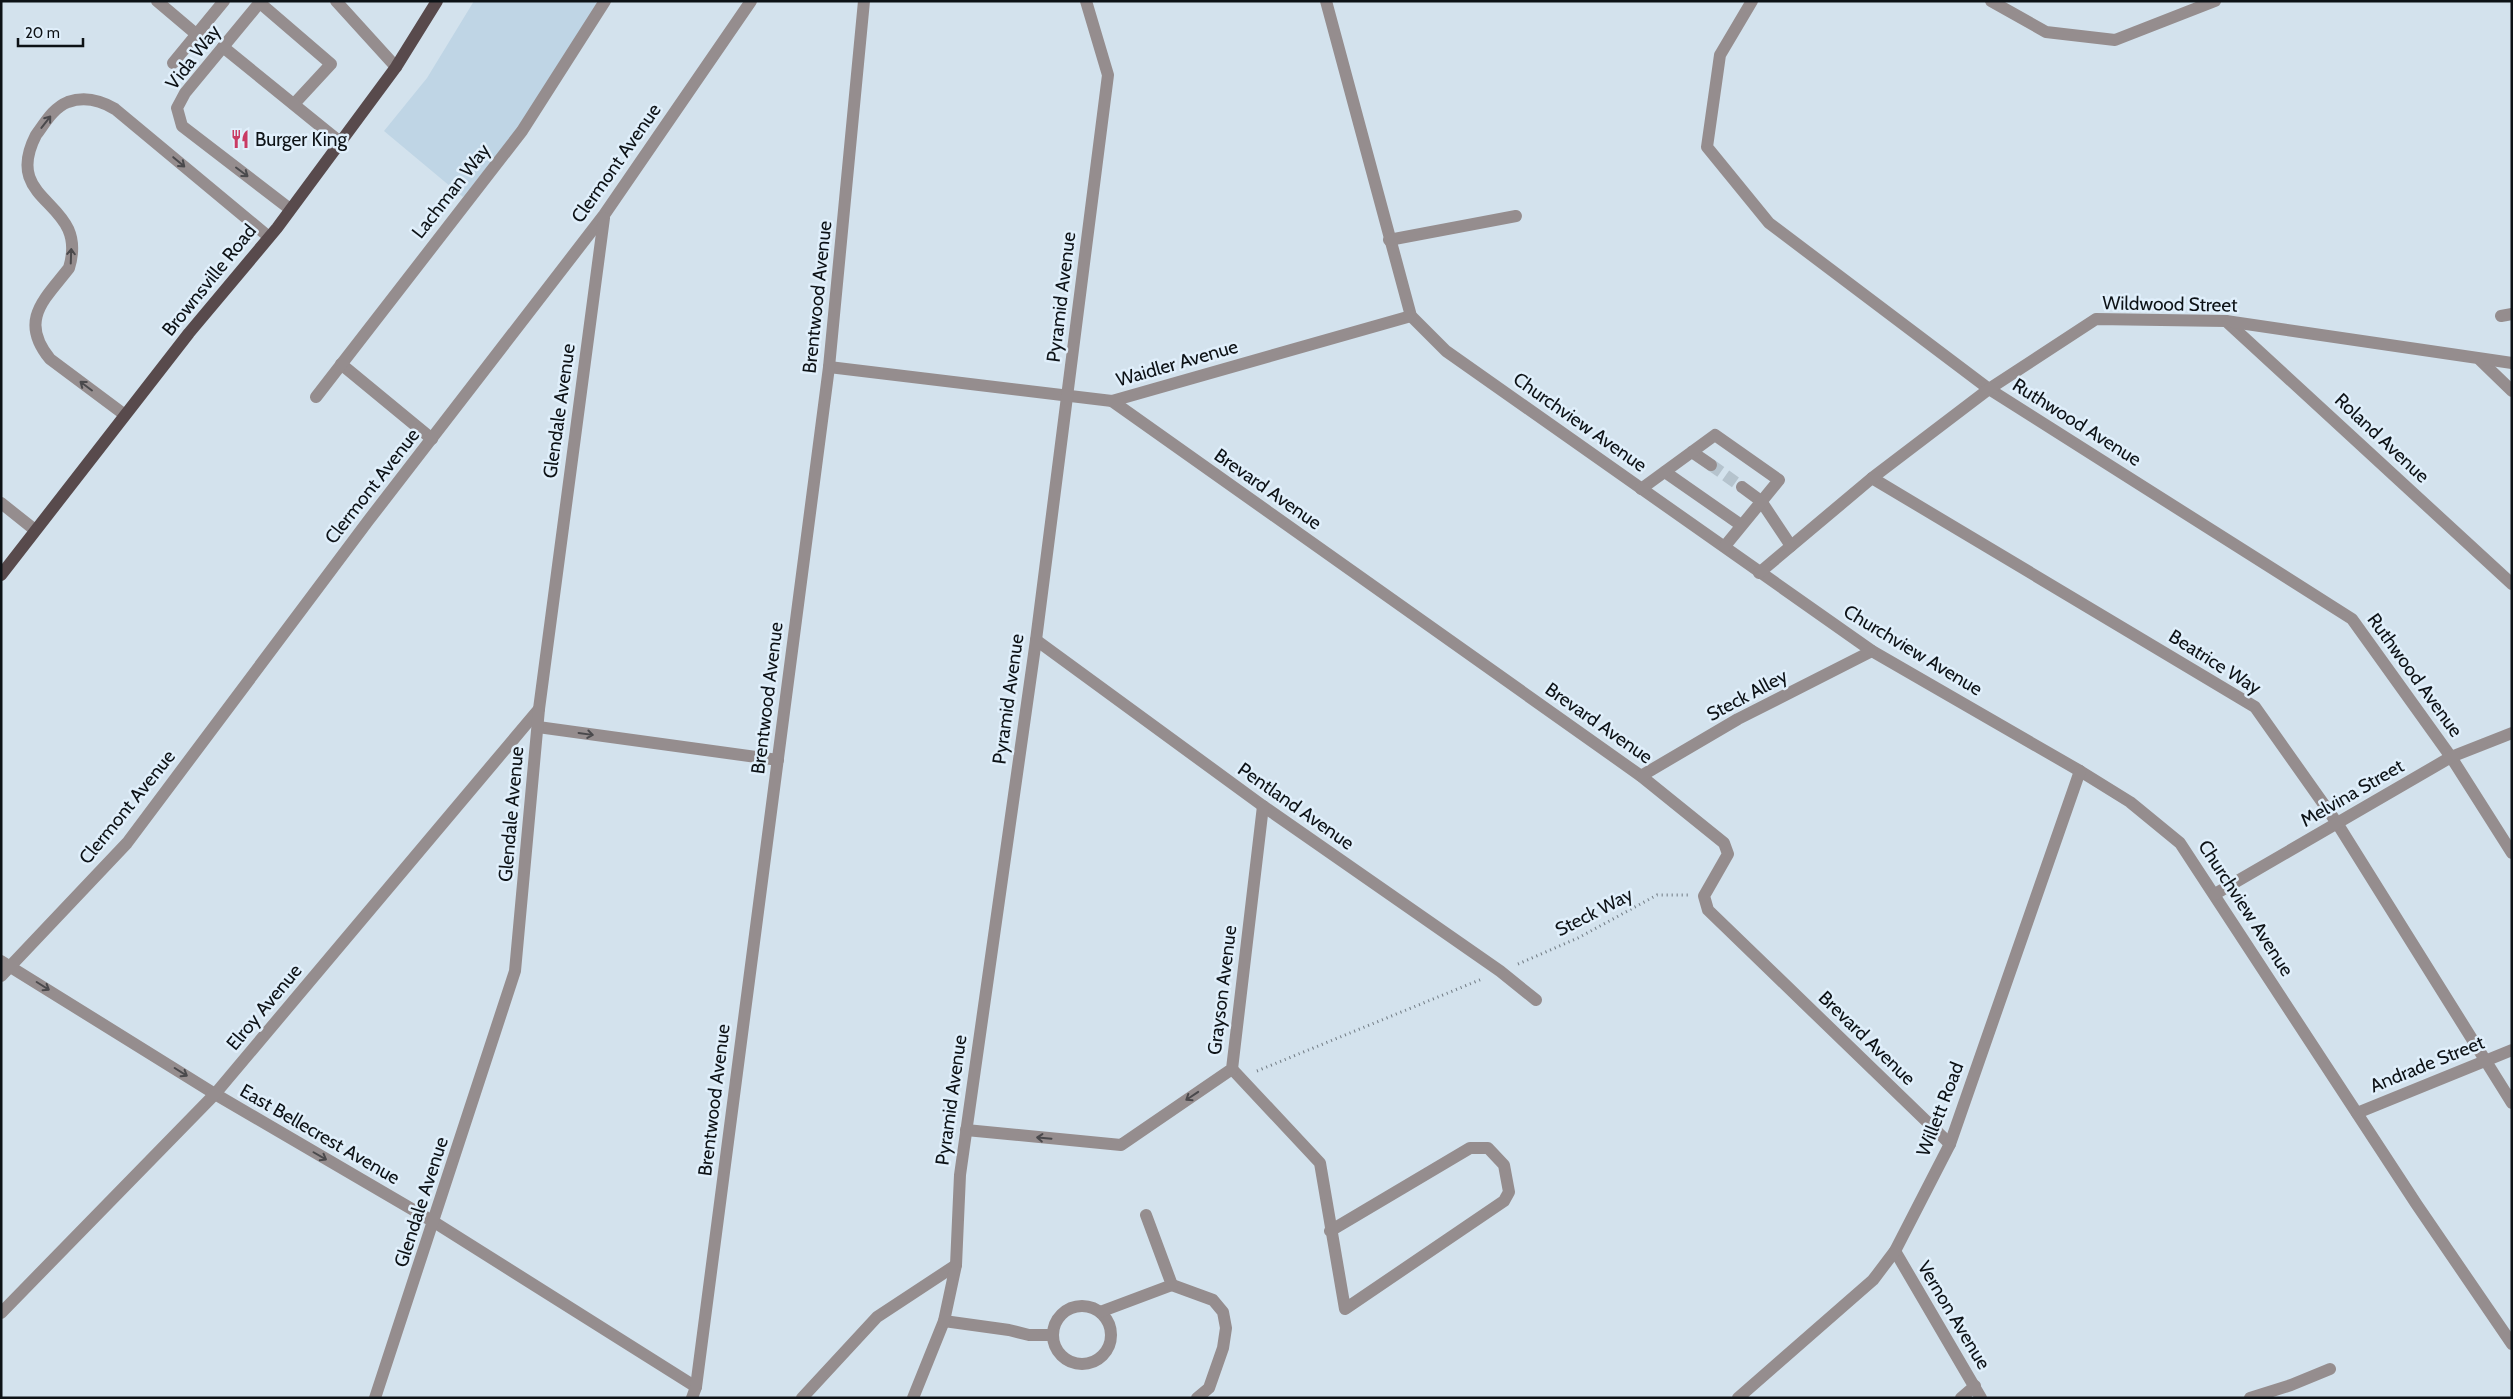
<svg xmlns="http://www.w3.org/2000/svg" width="2513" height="1399" font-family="Cabin,sans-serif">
  <rect width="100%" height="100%" fill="#d3e2ed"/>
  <polygon fill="#bfd5e5" points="474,1 601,1 516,132 463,197 384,131 427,78"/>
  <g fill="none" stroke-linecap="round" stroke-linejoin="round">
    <polyline stroke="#b5c3cd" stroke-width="12" stroke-dasharray="12 6" stroke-linecap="butt" points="1711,465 1742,487"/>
    <g stroke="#707a82" stroke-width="3" stroke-dasharray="1 4" stroke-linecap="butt">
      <polyline points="1518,964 1578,938 1657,895 1688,895"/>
      <polyline points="1257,1071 1482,979"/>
    </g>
    <g stroke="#958d8e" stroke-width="12">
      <polyline points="157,1 196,34"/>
      <polyline points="261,1 185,93 177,108 182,126 290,209"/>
      <polyline points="336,1 396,67"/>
      <polyline points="1326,1 1411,316 1446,351 1872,651 2080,771 2130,802 2180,843 2417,1205 2512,1344"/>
      <polyline points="1752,1 1720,55 1707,147 1769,223 1989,389 2352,619 2451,757 2512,853"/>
      <polyline points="1991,1 2046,32 2115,40 2215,1"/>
      <polyline points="260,3 331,64 294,104"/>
      <polyline points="223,47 340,142"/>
      <polyline points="173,63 224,1"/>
      <polyline points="1389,240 1516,216"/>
      <polyline points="2501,316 2512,314"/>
      <polyline points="2226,321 2512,584"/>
      <polyline points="2480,360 2512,391"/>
      <polyline points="341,364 432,439"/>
      <polyline points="829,367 1112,401 1411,316"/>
      <polyline points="316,397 522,131 605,1"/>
      <polyline points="1112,401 1641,776 1724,843 1728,854 1704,896 1708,910 1950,1144"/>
      <path d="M125,415L50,359C18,320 45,299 69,268C90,199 0,205 36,135C45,123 53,108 68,102C85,96 100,100 115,109L269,237"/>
      <polyline points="1692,452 1711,465"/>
      <polyline points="1665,472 1741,525"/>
      <polyline points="1872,478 2255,707 2337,823 2512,1103"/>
      <polyline points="1742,487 1761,501 1791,546"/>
      <polyline points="1641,489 1715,435 1779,480 1725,546"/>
      <polyline points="1,503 35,530"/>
      <polyline points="1759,573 1872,478 1989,389 2096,319 2226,321 2512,363"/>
      <polyline points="1036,640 1263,806 1500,971 1536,1000"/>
      <polyline points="538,727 778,760"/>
      <polyline points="1641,776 1738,719 1872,651"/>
      <polyline points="2215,894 2451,757 2512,733"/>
      <polyline points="1,961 215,1094 434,1222 696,1387"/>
      <polyline points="1,976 127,843 368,521 604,215 751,1"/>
      <polyline points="1232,1069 1320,1163 1345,1309 1504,1201 1509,1192 1504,1165 1488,1148 1470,1148 1330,1231"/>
      <polyline points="2357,1113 2512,1050"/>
      <polyline points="966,1130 1121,1145 1232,1069 1263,806"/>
      <polyline points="1895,1251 1981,1398"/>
      <polyline points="1172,1285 1213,1300 1223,1312 1226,1328 1223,1348 1209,1388 1197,1398"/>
      <circle cx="1082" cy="1335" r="29"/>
      <polyline points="1100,1312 1172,1285 1146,1215"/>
      <polyline points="1,1313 215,1094 539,709"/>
      <polyline points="944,1321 1009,1330 1029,1335 1053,1335"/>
      <polyline points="375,1398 515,971 539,709 604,218"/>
      <polyline points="692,1398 696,1387 829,367 864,1"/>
      <polyline points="802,1398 877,1317 956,1265"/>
      <polyline points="913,1398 944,1321 956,1265 960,1175 1036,640 1108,75 1086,1"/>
      <polyline points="1738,1398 1873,1280 1895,1251 1950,1144 2080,771"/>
      <polyline points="1961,1398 1975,1386"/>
      <polyline points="2250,1398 2291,1385 2330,1369"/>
    </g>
    <polyline stroke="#584a4c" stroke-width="12" points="1,575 189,333 277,228 396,67 437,1"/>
  </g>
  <defs><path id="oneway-shaft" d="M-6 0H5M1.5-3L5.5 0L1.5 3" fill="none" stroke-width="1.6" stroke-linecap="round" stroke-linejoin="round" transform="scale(1.25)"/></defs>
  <g stroke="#4a494c">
    <use href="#oneway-shaft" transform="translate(46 122) rotate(-52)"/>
    <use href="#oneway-shaft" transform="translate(179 162) rotate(40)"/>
    <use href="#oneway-shaft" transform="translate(242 172) rotate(37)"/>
    <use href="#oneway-shaft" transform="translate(71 256) rotate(-88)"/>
    <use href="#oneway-shaft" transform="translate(86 386) rotate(-143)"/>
    <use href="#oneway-shaft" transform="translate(586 734) rotate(8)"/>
    <use href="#oneway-shaft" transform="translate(43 986) rotate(32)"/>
    <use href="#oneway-shaft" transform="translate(181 1072) rotate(32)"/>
    <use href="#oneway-shaft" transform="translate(1192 1096) rotate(146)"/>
    <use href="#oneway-shaft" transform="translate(1044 1138) rotate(-175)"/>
    <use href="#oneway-shaft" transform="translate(320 1156) rotate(30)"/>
  </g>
  <defs>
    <g id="restaurant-bare" transform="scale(1.5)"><path d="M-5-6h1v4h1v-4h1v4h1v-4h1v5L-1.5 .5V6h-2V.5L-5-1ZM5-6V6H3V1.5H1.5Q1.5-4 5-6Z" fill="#c93b64" stroke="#e0effb" stroke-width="2.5" paint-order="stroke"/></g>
  </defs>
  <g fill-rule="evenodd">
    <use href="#restaurant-bare" x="240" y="139"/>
  </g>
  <g text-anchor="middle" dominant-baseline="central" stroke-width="5" stroke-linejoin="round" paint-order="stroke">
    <g font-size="19" fill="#0d1216" stroke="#e0effb">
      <text transform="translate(193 57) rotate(-52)">Vida Way</text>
      <text transform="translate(616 163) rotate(-55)">Clermont Avenue</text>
      <text transform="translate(451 191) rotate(-52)">Lachman Way</text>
      <text transform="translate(209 280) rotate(-51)">Brownsville Road</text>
      <text transform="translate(817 297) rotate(-84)">Brentwood Avenue</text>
      <text transform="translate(1061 297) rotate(-83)">Pyramid Avenue</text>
      <text transform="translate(2170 304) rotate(1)">Wildwood Street</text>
      <text transform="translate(1177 363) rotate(-16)">Waidler Avenue</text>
      <text transform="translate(559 411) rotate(-82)">Glendale Avenue</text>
      <text transform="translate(1580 422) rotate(35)">Churchview Avenue</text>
      <text transform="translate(2077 422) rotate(32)">Ruthwood Avenue</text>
      <text transform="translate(2382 438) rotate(43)">Roland Avenue</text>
      <text transform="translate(372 486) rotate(-52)">Clermont Avenue</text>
      <text transform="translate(1268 489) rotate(35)">Brevard Avenue</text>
      <text transform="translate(1913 650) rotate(31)">Churchview Avenue</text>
      <text transform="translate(2215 662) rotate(32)">Beatrice Way</text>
      <text transform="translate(2415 675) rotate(54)">Ruthwood Avenue</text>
      <text transform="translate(1747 695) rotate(-28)">Steck Alley</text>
      <text transform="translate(767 698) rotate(-83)">Brentwood Avenue</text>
      <text transform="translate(1008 699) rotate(-82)">Pyramid Avenue</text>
      <text transform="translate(1599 723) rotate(35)">Brevard Avenue</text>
      <text transform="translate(2352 793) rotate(-30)">Melvina Street</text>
      <text transform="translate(1296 806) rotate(35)">Pentland Avenue</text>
      <text transform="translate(127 807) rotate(-51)">Clermont Avenue</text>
      <text transform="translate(511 814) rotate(-85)">Glendale Avenue</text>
      <text transform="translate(2246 908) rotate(57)">Churchview Avenue</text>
      <text transform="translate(1594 912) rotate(-27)">Steck Way</text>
      <text transform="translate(1222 990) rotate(-83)">Grayson Avenue</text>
      <text transform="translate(264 1007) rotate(-50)">Elroy Avenue</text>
      <text transform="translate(1867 1038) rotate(44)">Brevard Avenue</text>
      <text transform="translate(2427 1064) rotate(-22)">Andrade Street</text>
      <text transform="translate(714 1100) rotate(-83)">Brentwood Avenue</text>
      <text transform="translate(951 1100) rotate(-82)">Pyramid Avenue</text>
      <text transform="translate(1940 1109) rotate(-69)">Willett Road</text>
      <text transform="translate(320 1134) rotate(30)">East Bellecrest Avenue</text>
      <text transform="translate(421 1202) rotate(-72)">Glendale Avenue</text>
      <text transform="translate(1954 1315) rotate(59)">Vernon Avenue</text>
    </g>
    <g font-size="19" fill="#0d1216" stroke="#e0effb" text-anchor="start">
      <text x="255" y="139">Burger King</text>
    </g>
  </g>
  <rect width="2513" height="1399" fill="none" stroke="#0d1216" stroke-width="5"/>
  <path d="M18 38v8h65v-8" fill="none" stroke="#0d1216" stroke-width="2.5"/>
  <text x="25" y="38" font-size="15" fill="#0d1216" stroke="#e0effb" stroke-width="4" paint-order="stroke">20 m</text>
</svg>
